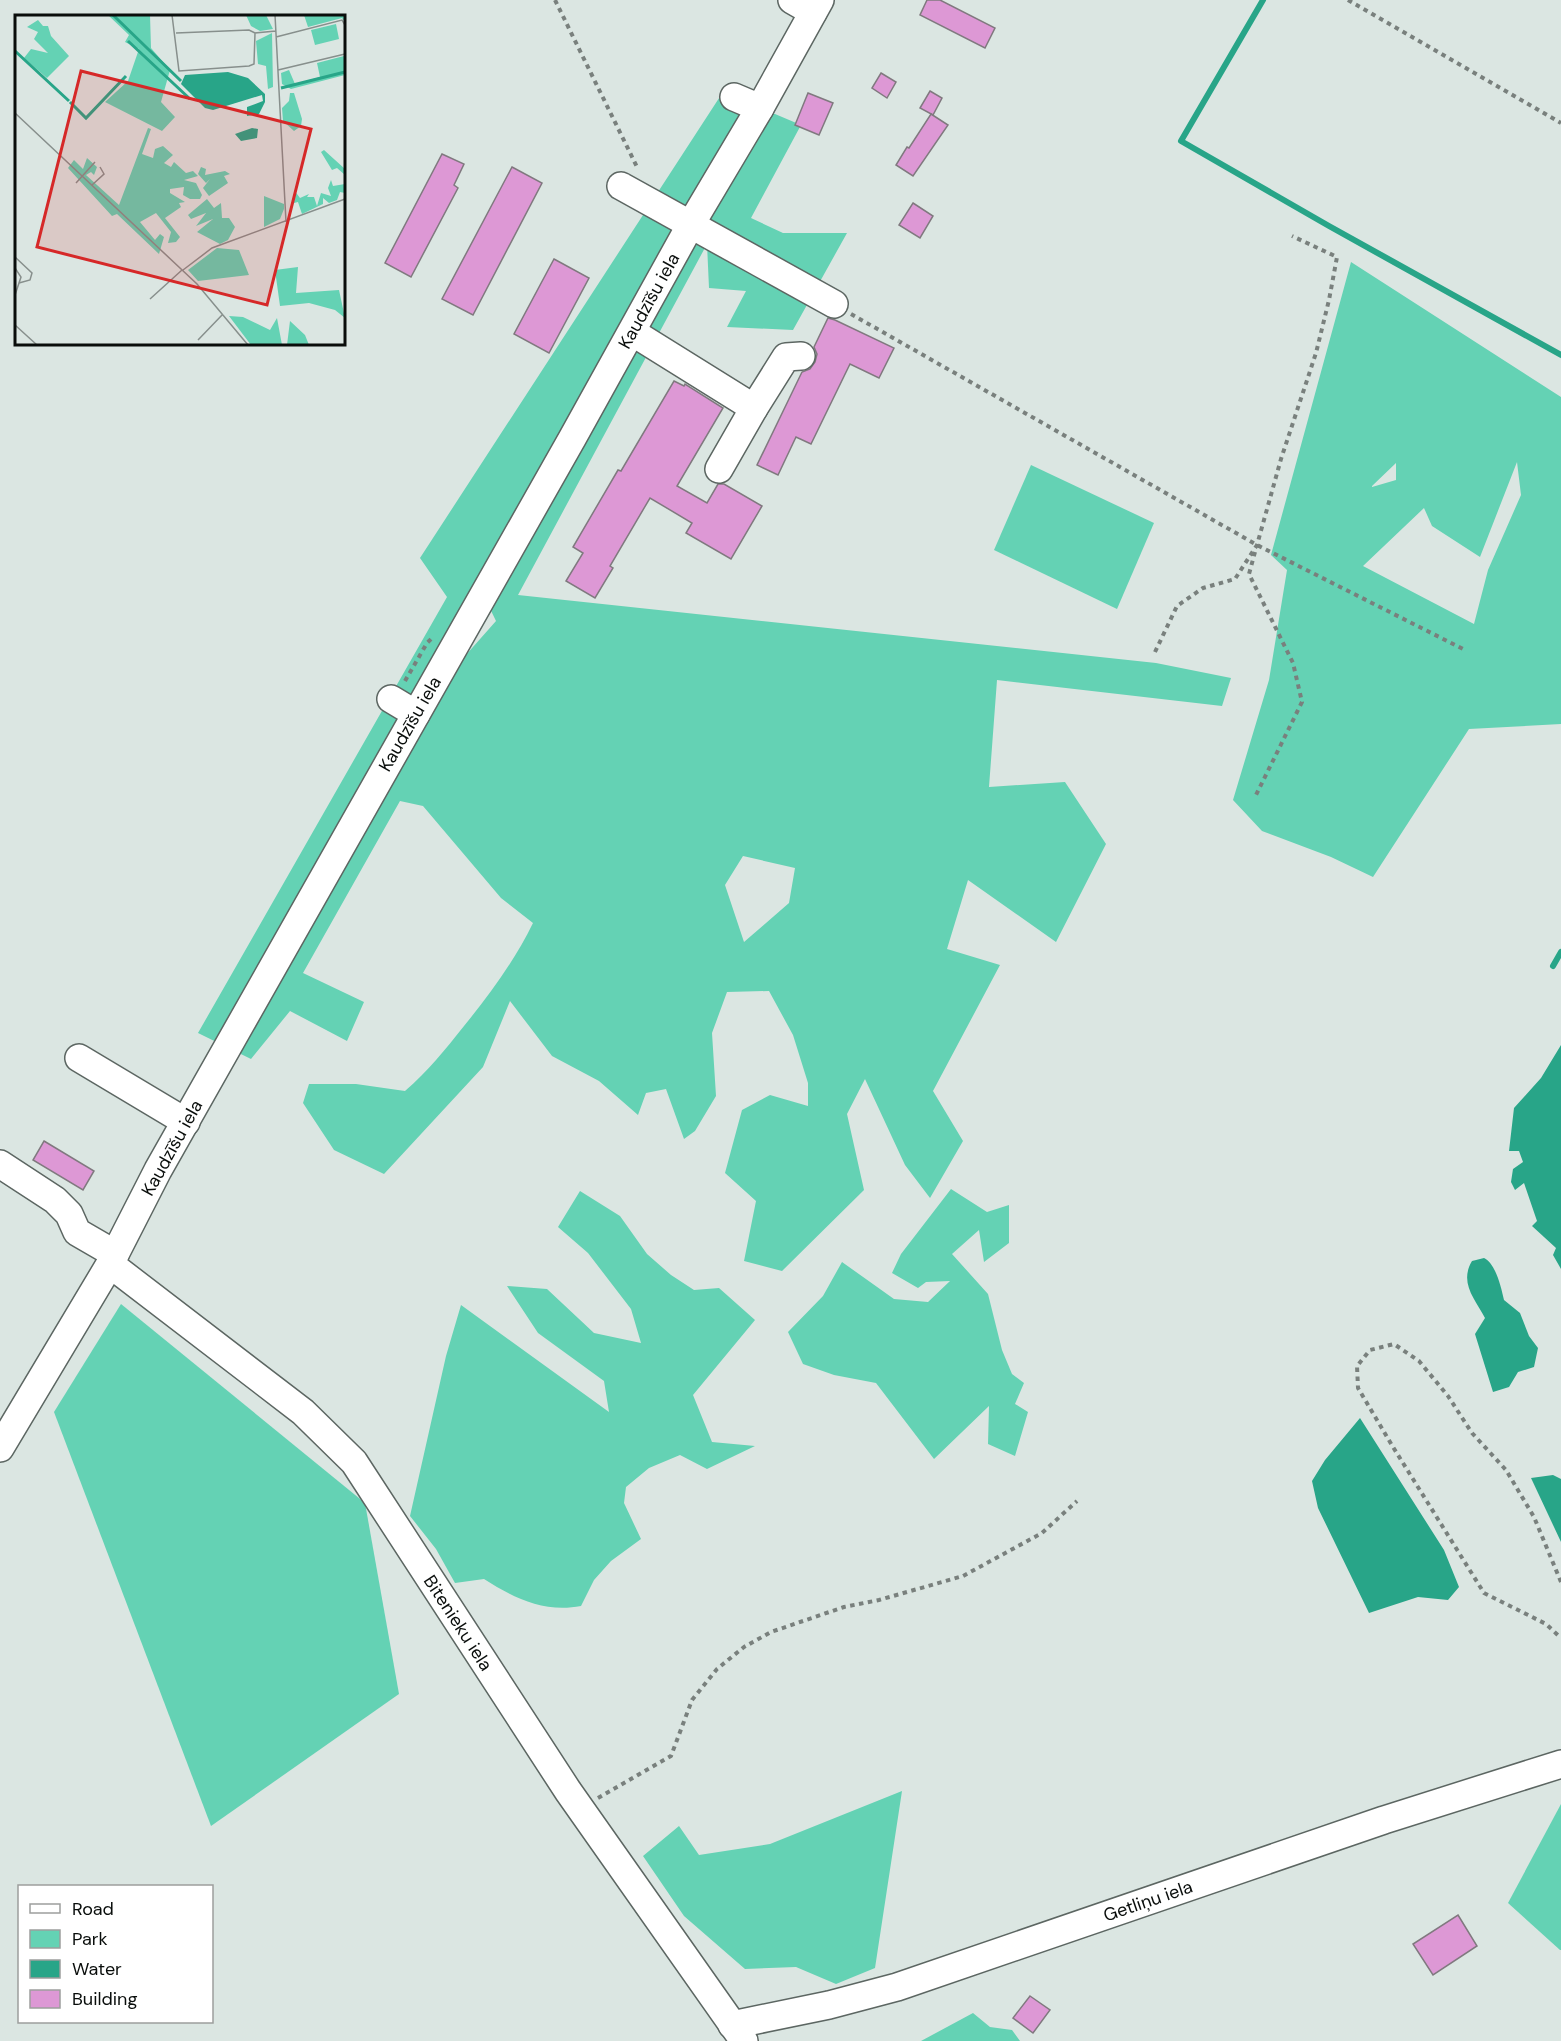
<svg xmlns="http://www.w3.org/2000/svg" width="1561" height="2041" font-family="'DM Sans',sans-serif">
  <rect width="100%" height="100%" fill="#dbe6e2"/>
  <g fill="#64d2b4" fill-rule="evenodd">
    <path d="M723,92L801,125L751,218L783,233H847L793,330L727,327L746,291L709,288L707,244L518,595L1156,663L1231,678L1222,706L997,680L989,787L1065,782L1106,844L1056,942L968,880L947,949L1000,965L933,1091L963,1141L930,1198L905,1165L865,1079L847,1114L864,1190L782,1271L744,1261L756,1201L725,1173L742,1110L770,1095L808,1106V1083L793,1035L769,991L727,992L712,1033L716,1096L695,1131L684,1139L666,1089L646,1093L638,1115L599,1081L552,1056L510,1001L483,1067L384,1174L334,1150L303,1103L309,1084H356L405,1091C428,1071 445,1050 464,1026C490,994 515,960 533,923L501,898L423,806L400,801L303,973L364,1002L347,1041L290,1011L251,1059L198,1033L447,597L420,558ZM481,590L496,621L465,656L441,653ZM743,856L795,868L789,903L744,942L725,885Z"/>
    <path d="M1351,262L1561,397V724L1469,729L1373,877L1331,857L1262,831L1233,800L1269,680L1287,570L1271,555ZM1517,462L1521,495L1488,570L1474,624L1363,566L1424,508L1432,526L1480,557ZM1396,463V480L1372,487V486Z"/>
    <polygon points="1031,465 1154,523 1117,609 994,550"/>
    <polygon points="951,1189 987,1212 1009,1205 1009,1243 984,1262 979,1230 952,1254 988,1294 1002,1350 1012,1374 1024,1383 1015,1404 1028,1412 1015,1456 988,1444 989,1406 934,1459 876,1383 834,1375 803,1364 788,1332 823,1296 842,1262 894,1299 928,1302 950,1281 926,1282 918,1288 892,1273 901,1254"/>
    <path d="M580,1191L620,1216L647,1254L671,1275L694,1290L719,1288L755,1320L693,1395L712,1442L755,1446L707,1469L680,1455L649,1468L626,1487L624,1503L641,1539L611,1561L594,1580L581,1606C544,1613 514,1598 484,1579L455,1583L436,1549L410,1516L446,1356L461,1305L609,1412L604,1381L538,1333L507,1286L547,1289L594,1333L641,1343L631,1309L588,1253L558,1227Z"/>
    <polygon points="121,1304 365,1503 399,1694 211,1826 54,1412"/>
    <polygon points="902,1791 875,1968 836,1984 796,1967 745,1969 684,1916 643,1856 679,1826 699,1855 770,1844"/>
    <polygon points="1561,1804 1561,1950 1560,1950 1508,1903"/>
    <polygon points="973,2013 990,2027 1012,2030 1020,2041 921,2041"/>
  </g>
  <g fill="#28a588">
    <polygon points="1561,1045 1561,1269 1553,1255 1556,1248 1532,1226 1537,1221 1524,1183 1515,1190 1511,1182 1513,1169 1523,1162 1519,1151 1509,1151 1514,1108 1541,1078"/>
    <path d="M1484,1258C1496,1264 1501,1287 1504,1300L1520,1313L1529,1336L1538,1348L1534,1367L1518,1372L1509,1387L1493,1392L1475,1334L1485,1318C1475,1299 1459,1283 1472,1261Z"/>
    <polygon points="1360,1418 1444,1550 1459,1587 1448,1600 1418,1597 1369,1613 1318,1508 1312,1481 1325,1460"/>
    <polygon points="1553,1475 1561,1479 1561,1542 1531,1478"/>
  </g>
  <g fill="none" stroke-linecap="round" stroke-linejoin="round">
    <g stroke="#28a588" stroke-width="6">
      <polyline points="1263,0 1181,141 1329,226 1561,355"/>
      <polyline points="1553,966 1561,952"/>
    </g>
  </g>
  <g fill="#dd98d5" stroke="#80797f" stroke-width="1.5">
    <polygon points="927,0 940,0 995,28 985,48 920,15"/>
    <polygon points="881,73 896,82 887,98 872,88"/>
    <polygon points="930,91 942,98 933,115 920,108"/>
    <polygon points="808,93 833,103 819,135 795,125"/>
    <polygon points="931,114 948,125 913,176 896,165 907,147 909,148"/>
    <polygon points="442,154 464,164 454,185 458,188 411,277 385,263"/>
    <polygon points="512,167 542,183 473,315 442,299"/>
    <polygon points="913,203 933,216 920,238 899,225"/>
    <polygon points="554,259 589,278 549,353 514,334"/>
    <polygon points="828,318 835,320 894,348 879,378 850,364 811,444 796,437 778,475 757,465 802,372 810,369 815,362 817,354 814,347"/>
    <polygon points="674,381 684,386 685,384 723,408 677,486 707,503 718,484 724,484 762,506 731,559 686,533 692,523 650,498 610,566 613,568 595,598 566,581 583,553 573,547 618,470 621,471"/>
    <polygon points="44,1141 94,1171 83,1190 33,1160"/>
    <polygon points="1458,1915 1477,1946 1433,1975 1413,1944"/>
    <polygon points="1030,1996 1050,2010 1033,2033 1013,2018"/>
  </g>
  <g fill="none" stroke-linecap="round" stroke-linejoin="round">
    <g stroke="#5c6662" stroke-width="30">
      <g id="minor">
        <polyline points="792,0 813,12"/>
        <polyline points="734,97 760,108"/>
        <polyline points="621,186 834,304"/>
        <polyline points="632,332 754,408 786,357 801,356"/>
        <polyline points="719,469 754,408"/>
        <polyline points="391,699 416,714"/>
        <polyline points="79,1058 186,1122"/>
        <polyline points="0,1164 55,1200 69,1214 77,1232 115,1254"/>
        <polyline points="110,1264 303,1412 354,1462 568,1791 744,2041"/>
        <polyline points="0,1448 110,1264 158,1170 573,437 691,224 760,108 820,0"/>
        <polyline points="732,2025 829,2005 897,1987 1384,1820 1561,1764"/>
      </g>
    </g>
    <g stroke="#79807d" stroke-width="4" stroke-dasharray="4.5 4.5" stroke-linecap="butt">
      <polyline points="555,0 638,169"/>
      <polyline points="1348,0 1561,123"/>
      <polyline points="851,314 1257,545 1465,650"/>
      <polyline points="1255,552 1249,574 1293,663 1302,702 1255,797"/>
      <polyline points="1155,652 1177,606 1203,588 1235,579 1257,545 1281,459 1316,353 1329,300 1337,257 1292,236"/>
      <polyline points="405,681 427,643 433,637"/>
      <polyline points="1561,1582 1534,1517 1506,1470 1472,1433 1448,1396 1419,1361 1394,1344 1370,1350 1357,1366 1358,1388 1393,1447 1484,1593 1546,1624 1561,1638"/>
      <polyline points="598,1798 671,1756 692,1700 717,1669 744,1647 771,1632 844,1607 879,1600 963,1576 1042,1533 1077,1501"/>
    </g>
    <use href="#minor" stroke="#fff" stroke-width="27"/>
  </g>
  <g text-anchor="middle" dominant-baseline="central" stroke-width="4.5" stroke-linejoin="round" paint-order="stroke">
    <g font-size="18" fill="#090d0b" stroke="#fff">
      <text transform="translate(649 301) rotate(-61)">Kaudzīšu iela</text>
      <text transform="translate(410 724) rotate(-60)">Kaudzīšu iela</text>
      <text transform="translate(172 1148) rotate(-61)">Kaudzīšu iela</text>
      <text transform="translate(458 1623) rotate(57)">Bitenieku iela</text>
      <text transform="translate(1148 1901) rotate(-19)">Getliņu iela</text>
    </g>
  </g>
  <g transform="translate(15 15)">
    <rect width="330" height="330" fill="#dbe6e2"/>
    <path d="M93,0H135L136,33L155,55L146,87L160,102L147,116L90,87L113,66L124,34L110,27L114,20ZM231,0H251L258,14L245,16L236,11ZM289,0H330V7L327,3L293,12ZM23,5L28,11H33L36,21L54,41L32,63L9,43L16,34L33,38L19,24L23,17L12,12ZM321,9L324,24L300,30L296,15ZM257,18L258,72L253,74L251,51L243,49L241,26ZM329,41L330,60L276,74L267,69L266,58L274,55L280,69L305,62L302,48ZM275,78H279L287,104L286,111L279,116L268,106L267,93L274,86ZM133,113L136,114L127,139L138,143L140,134L148,131L158,140L149,148L156,152L159,147L171,158L178,156L183,161L169,165L181,168L187,180L185,184H175L168,180L169,172L155,174V178L170,187L164,188L166,192L150,203L165,222L161,227L153,228L156,217L141,198L125,207L140,225L145,219L149,222L144,239L102,199L97,201L53,153L59,145L68,154L72,143L82,152L79,160L76,157L71,160L104,190ZM309,135L330,154V160L322,153L317,155L306,137ZM186,152L191,154L190,160L210,156L215,159L209,161L213,168L194,181L188,173L195,164L191,168L183,159ZM316,165L318,171L330,169V178L325,177L322,185L314,188L308,183V189L287,199L283,187L279,188V175L285,183L294,179L292,182H299L302,191L306,178L316,181L313,173ZM249,181L269,189V194L265,204L249,212ZM192,184L199,193L206,188L207,203H214L220,212L213,225L205,229L182,217L198,204L181,211L191,198L176,204L173,200ZM202,233L224,235L234,260L183,266L173,255ZM283,252L281,278L324,275L330,303L320,295L294,288L265,291L260,255ZM214,301L228,302L255,315L262,303L267,330H236ZM275,306L290,320L294,330H272Z" fill="#64d2b4"/>
    <path d="M213,57L233,63L250,79V87L244,99L232,101V92L248,86L247,80L198,95L190,93L166,69L170,60ZM237,113L243,114L242,123L226,126L220,119Z" fill="#28a588"/>
    <path fill="none" stroke="#28a588" stroke-width="3" d="M98,0L166,66M113,26L175,84M0,36L54,86M266,73L330,57M55,87L71,103L111,61"/>
    <path fill="none" stroke="#878f8c" stroke-width="1.5" d="M157,0L164,56L234,51L239,49L240,18L261,16M260,0L271,207M161,18L234,15L240,18M261,22L327,5L330,10M263,55L330,39M0,98L182,269L233,330M61,168L80,147M77,170L89,159L85,152M0,242L17,258L15,265L4,268M0,253L6,262L0,280M168,255L197,233L330,184M135,284L167,255M0,310L22,330M183,325L208,299"/>
    <path fill="#d62828" fill-opacity="0.15" stroke="#d62828" stroke-width="3" d="M66,56L296,114L252,290L22,232Z"/>
    <rect width="330" height="330" fill="none" stroke="#090d0b" stroke-width="3"/>
  </g>
  <rect x="18" y="1885" width="195" height="138" fill="#ffffff" stroke="#9d9e9d" stroke-width="1.5"/>
  <rect x="30" y="1904" width="30" height="9" fill="#ffffff" stroke="#9d9e9d" stroke-width="1.5"/>
  <text x="72" y="1915" font-size="18" fill="#090d0b">Road</text>
  <rect x="30" y="1930" width="30" height="18" fill="#64d2b4" stroke="#9d9e9d" stroke-width="1.5"/>
  <text x="72" y="1945" font-size="18" fill="#090d0b">Park</text>
  <rect x="30" y="1960" width="30" height="18" fill="#28a588" stroke="#9d9e9d" stroke-width="1.5"/>
  <text x="72" y="1975" font-size="18" fill="#090d0b">Water</text>
  <rect x="30" y="1990" width="30" height="18" fill="#dd98d5" stroke="#9d9e9d" stroke-width="1.5"/>
  <text x="72" y="2005" font-size="18" fill="#090d0b">Building</text>
</svg>
